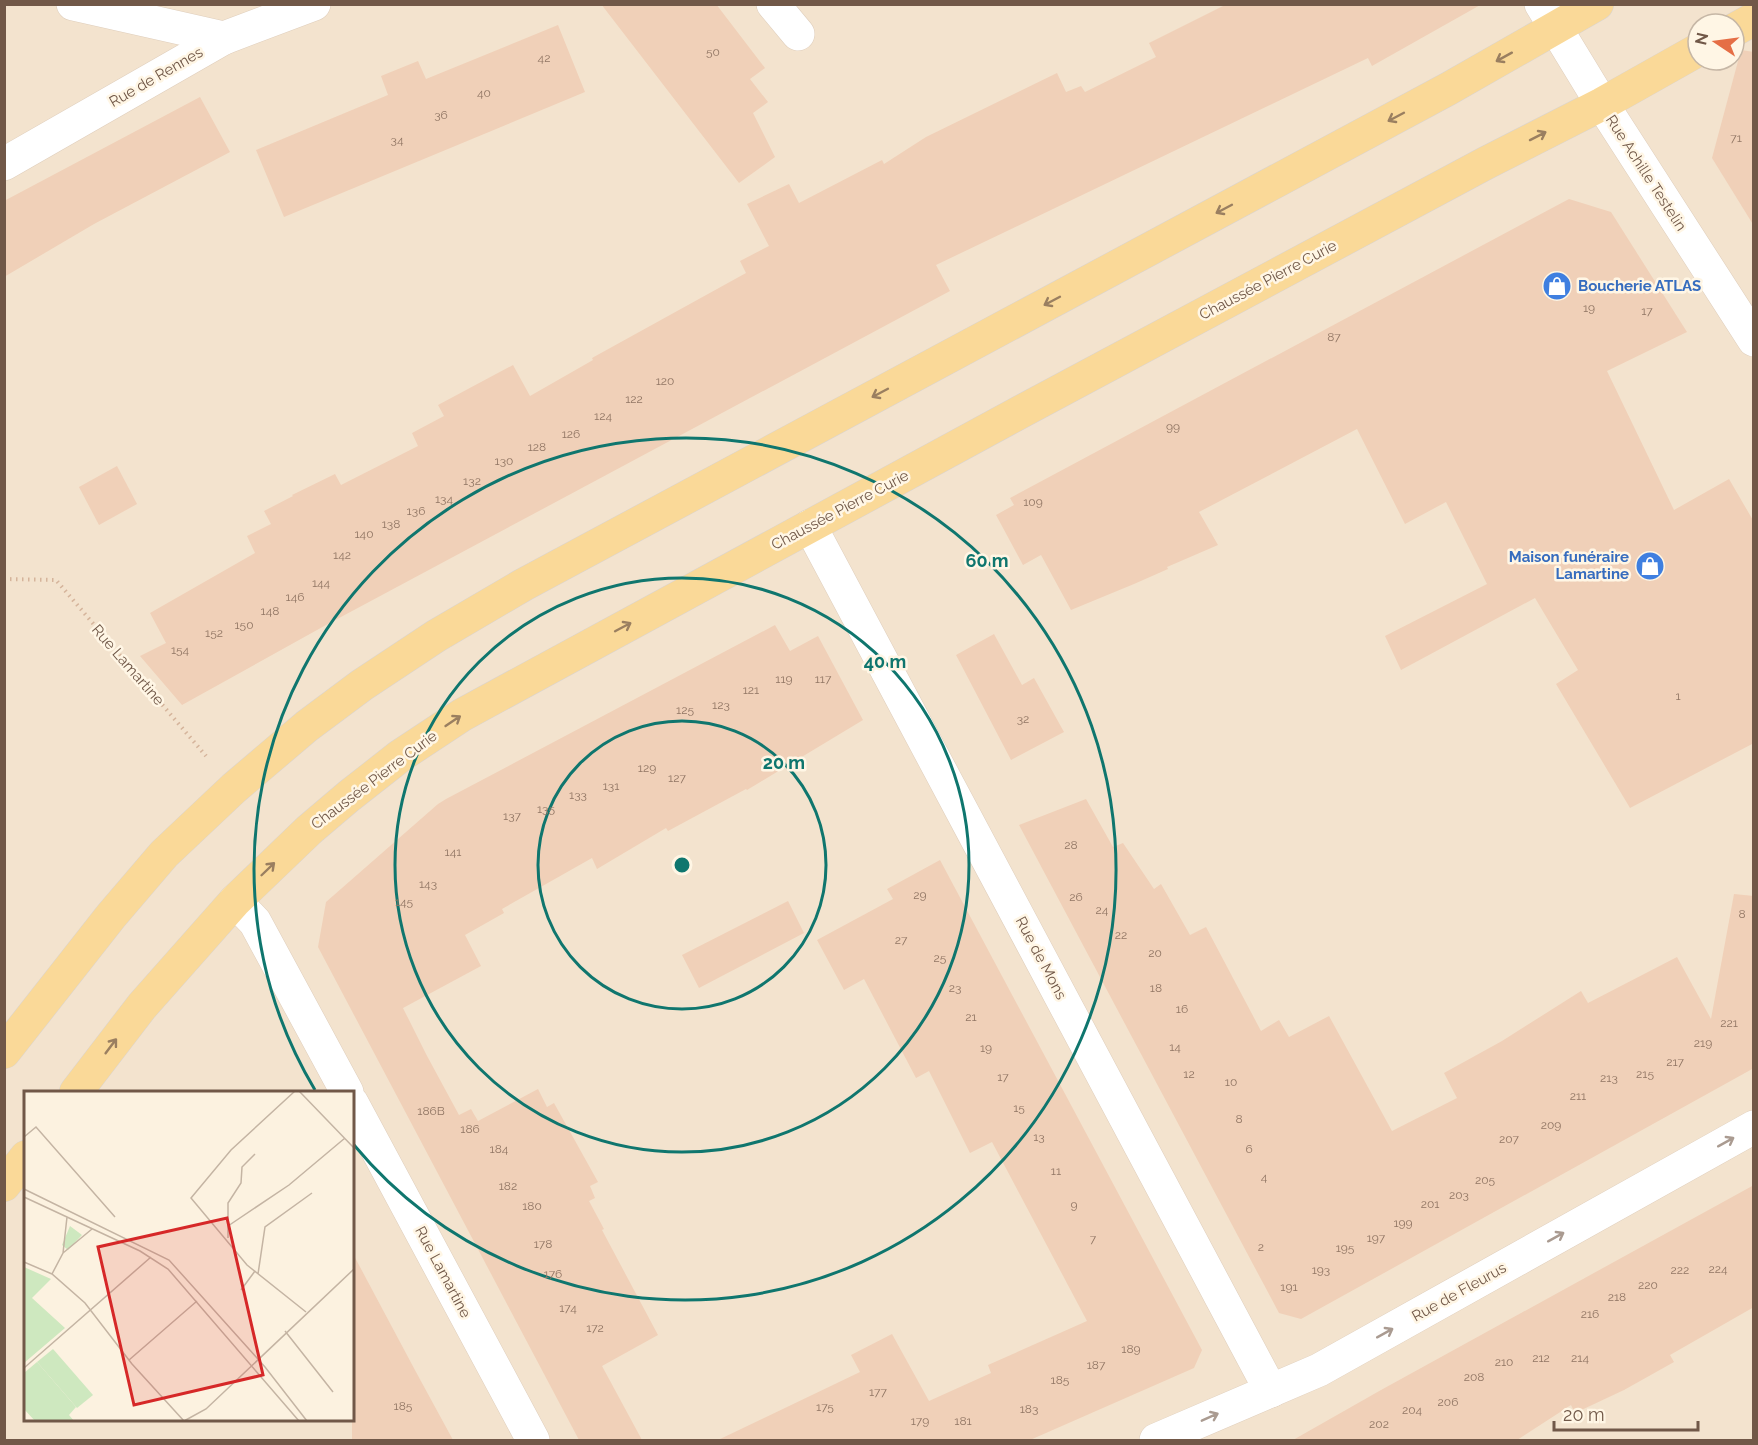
<svg xmlns="http://www.w3.org/2000/svg" width="1758" height="1445" font-family="Raleway,sans-serif">
  <rect width="100%" height="100%" fill="#fcf2e0"/>
  <path fill="#f3e3ce" fill-rule="evenodd" d="M5,5H1753V1440H5ZM1698,24H1734V60H1698ZM26,1092H352V1420H26Z"/>
  <g fill="#f0d0b8">
    <polygon points="601,4 716,4 765,68 750,79 768,102 753,113 775,157 739,183"/>
    <polygon points="1227,4 1482,4 1372,66 1368,58 936,265 950,291 326,625 182,705 140,656 166,643 150,613 255,553 247,536 271,524 264,511 293,496 292,495 335,474 341,485 418,446 412,433 444,416 438,405 513,365 530,396 593,360 592,358 746,273 740,261 769,246 747,204 789,184 799,203 882,160 884,164 926,137 1057,73 1066,92 1081,86 1085,92 1156,57 1149,43"/>
    <polygon points="558,25 585,92 284,217 256,150 388,95 381,76 418,61 426,79"/>
    <polygon points="1741,50 1754,52 1754,226 1712,158"/>
    <polygon points="200,97 230,152 94,224 4,277 4,201"/>
    <polygon points="1569,199 1611,212 1687,332 1607,371 1674,510 1729,479 1754,522 1754,743 1630,808 1556,684 1578,670 1535,598 1401,670 1385,636 1487,584 1446,502 1405,524 1357,429 1199,512 1218,545 1167,567 1168,569 1134,584 1071,610 1041,555 1023,565 996,515 1014,505 1010,498"/>
    <polygon points="117,466 137,504 99,525 79,487"/>
    <polygon points="775,625 790,651 818,636 863,720 747,790 746,789 668,831 666,828 597,869 592,858 502,909 504,913 465,935 481,966 403,1008 426,1054 459,1115 471,1109 478,1121 538,1089 547,1107 554,1103 598,1182 590,1186 595,1198 589,1201 604,1229 602,1230 658,1335 602,1366 642,1440 579,1440 318,947 326,902 438,804 446,799"/>
    <polygon points="994,634 1022,685 1034,678 1064,732 1011,760 956,655"/>
    <polygon points="1086,799 1113,847 1123,843 1154,889 1161,884 1190,935 1206,927 1261,1031 1279,1020 1289,1037 1329,1016 1392,1131 1457,1098 1444,1073 1502,1041 1581,991 1588,1003 1677,957 1711,1019 1734,894 1754,896 1754,1068 1301,1319 1279,1313 1019,825"/>
    <polygon points="940,860 1202,1350 1194,1368 1030,1440 718,1440 860,1372 851,1355 892,1334 929,1401 991,1373 988,1365 1087,1321 992,1142 970,1153 929,1071 916,1078 864,979 844,990 817,940 893,899 887,889"/>
    <polygon points="788,901 804,933 699,988 682,955"/>
    <polygon points="1754,1185 1754,1307 1670,1355 1674,1362 1624,1390 1575,1413 1571,1405 1517,1440 1293,1440 1381,1390"/>
    <polygon points="352,1252 416,1372 453,1440 352,1440"/>
  </g>
  <g fill="none" stroke-linecap="round" stroke-linejoin="round">
    <g stroke="#dfcebc" stroke-width="34">
      <g id="minor">
        <polyline points="73,4 224,38"/>
        <polyline points="773,4 798,34"/>
        <polyline points="4,164 224,38 314,4"/>
        <polyline points="810,526 1271,1391"/>
        <polyline points="235,901 255,922 347,1092"/>
        <polyline points="352,1103 533,1440"/>
        <polyline points="1156,1440 1319,1370 1754,1127"/>
      </g>
    </g>
    <g stroke="#dfcebc" stroke-width="34">
      <polyline id="tertiary" points="1541,4 1602,104 1754,340"/>
    </g>
    <g stroke="#dad4cf" stroke-width="34">
      <g id="primary">
        <polyline points="1734,30 1754,19"/>
        <polyline points="4,1052 111,916 164,854 234,788 307,726 362,685 436,636 523,585 1448,89 1597,4"/>
        <polyline points="76,1092 142,1006 235,901 309,830 349,796 400,756 462,715 1026,409 1486,163 1602,104 1698,50"/>
        <polyline points="4,1185 26,1157"/>
      </g>
    </g>
    <polyline stroke="#d5b49b" stroke-width="4" stroke-dasharray="1.5 4.5" stroke-linecap="butt" points="4,579 56,580 206,756"/>
    <use href="#minor" stroke="#fff" stroke-width="33"/>
    <use href="#tertiary" stroke="#fff" stroke-width="33"/>
    <use href="#primary" stroke="#fad998" stroke-width="33"/>
  </g>
  <defs><path id="oneway-shaft" d="M-6 0H5M1.5-3L5.5 0L1.5 3" fill="none" stroke-width="1.6" stroke-linecap="round" stroke-linejoin="round" transform="scale(1.5)"/></defs>
  <g stroke="#9a7f60">
    <use href="#oneway-shaft" transform="translate(1504 57) rotate(151)"/>
    <use href="#oneway-shaft" transform="translate(1396 117) rotate(152)"/>
    <use href="#oneway-shaft" transform="translate(1538 136) rotate(-27)"/>
    <use href="#oneway-shaft" transform="translate(1224 209) rotate(152)"/>
    <use href="#oneway-shaft" transform="translate(1052 301) rotate(152)"/>
    <use href="#oneway-shaft" transform="translate(880 393) rotate(152)"/>
    <use href="#oneway-shaft" transform="translate(623 627) rotate(-28)"/>
    <use href="#oneway-shaft" transform="translate(453 721) rotate(-34)"/>
    <use href="#oneway-shaft" transform="translate(268 869) rotate(-44)"/>
    <use href="#oneway-shaft" transform="translate(111 1046) rotate(-53)"/>
  </g>
  <g stroke="#aa9b91">
    <use href="#oneway-shaft" transform="translate(1726 1142) rotate(-29)"/>
    <use href="#oneway-shaft" transform="translate(1556 1237) rotate(-29)"/>
    <use href="#oneway-shaft" transform="translate(1385 1333) rotate(-29)"/>
    <use href="#oneway-shaft" transform="translate(1210 1417) rotate(-24)"/>
  </g>
  <g fill="none" stroke="#0f766e" stroke-width="3">
    <circle cx="682" cy="865" r="144"/>
    <circle cx="682" cy="865" r="287"/>
    <path d="M315 1090A431 431 0 1 1 354 1145"/>
  </g>
  <defs>
    <g id="shop-disc" transform="scale(1.5)"><circle r="9.5" fill="#3f7fe0" stroke="#fff6e5"/><path d="M-5-2.5h2.3a2.7 3.5 0 0 1 5.4 0H5L5.5 6h-11ZM-1.5-2.5h3a1.5 2.3 0 0 0-3 0Z" fill="#fff"/></g>
  </defs>
  <g fill-rule="evenodd">
    <use href="#shop-disc" x="1557" y="286"/>
    <use href="#shop-disc" x="1650" y="566"/>
  </g>
  <g text-anchor="middle" dominant-baseline="central" stroke-width="5" stroke-linejoin="round" paint-order="stroke">
    <g font-size="12" fill="#917664">
      <text x="713" y="52">50</text>
      <text x="544" y="58">42</text>
      <text x="484" y="93">40</text>
      <text x="441" y="115">36</text>
      <text x="1736" y="138">71</text>
      <text x="397" y="140">34</text>
      <text x="1589" y="308">19</text>
      <text x="1647" y="311">17</text>
      <text x="1334" y="337">87</text>
      <text x="665" y="381">120</text>
      <text x="634" y="399">122</text>
      <text x="603" y="416">124</text>
      <text x="1173" y="427">99</text>
      <text x="571" y="434">126</text>
      <text x="537" y="447">128</text>
      <text x="504" y="461">130</text>
      <text x="472" y="481">132</text>
      <text x="444" y="499">134</text>
      <text x="1033" y="502">109</text>
      <text x="416" y="511">136</text>
      <text x="391" y="524">138</text>
      <text x="364" y="534">140</text>
      <text x="342" y="555">142</text>
      <text x="321" y="583">144</text>
      <text x="295" y="597">146</text>
      <text x="270" y="611">148</text>
      <text x="244" y="625">150</text>
      <text x="214" y="633">152</text>
      <text x="180" y="650">154</text>
      <text x="784" y="679">119</text>
      <text x="823" y="679">117</text>
      <text x="751" y="690">121</text>
      <text x="1678" y="696">1</text>
      <text x="721" y="705">123</text>
      <text x="685" y="710">125</text>
      <text x="1023" y="719">32</text>
      <text x="647" y="768">129</text>
      <text x="677" y="778">127</text>
      <text x="611" y="786">131</text>
      <text x="578" y="795">133</text>
      <text x="546" y="809">135</text>
      <text x="512" y="816">137</text>
      <text x="1071" y="845">28</text>
      <text x="453" y="852">141</text>
      <text x="428" y="884">143</text>
      <text x="920" y="895">29</text>
      <text x="1076" y="897">26</text>
      <text x="404" y="902">145</text>
      <text x="1102" y="910">24</text>
      <text x="1742" y="914">8</text>
      <text x="1121" y="935">22</text>
      <text x="901" y="940">27</text>
      <text x="1155" y="953">20</text>
      <text x="940" y="958">25</text>
      <text x="955" y="988">23</text>
      <text x="1156" y="988">18</text>
      <text x="1182" y="1009">16</text>
      <text x="971" y="1017">21</text>
      <text x="1729" y="1023">221</text>
      <text x="1703" y="1043">219</text>
      <text x="1175" y="1047">14</text>
      <text x="986" y="1048">19</text>
      <text x="1675" y="1062">217</text>
      <text x="1189" y="1074">12</text>
      <text x="1645" y="1074">215</text>
      <text x="1003" y="1077">17</text>
      <text x="1609" y="1078">213</text>
      <text x="1231" y="1082">10</text>
      <text x="1578" y="1096">211</text>
      <text x="1019" y="1108">15</text>
      <text x="431" y="1111">186B</text>
      <text x="1239" y="1119">8</text>
      <text x="1551" y="1125">209</text>
      <text x="470" y="1129">186</text>
      <text x="1039" y="1137">13</text>
      <text x="1509" y="1139">207</text>
      <text x="499" y="1149">184</text>
      <text x="1249" y="1149">6</text>
      <text x="1056" y="1171">11</text>
      <text x="1264" y="1177">4</text>
      <text x="1485" y="1180">205</text>
      <text x="508" y="1186">182</text>
      <text x="1459" y="1195">203</text>
      <text x="1430" y="1204">201</text>
      <text x="1074" y="1205">9</text>
      <text x="532" y="1206">180</text>
      <text x="1403" y="1223">199</text>
      <text x="1376" y="1238">197</text>
      <text x="1093" y="1239">7</text>
      <text x="543" y="1244">178</text>
      <text x="1261" y="1247">2</text>
      <text x="1345" y="1248">195</text>
      <text x="1718" y="1269">224</text>
      <text x="1321" y="1270">193</text>
      <text x="1680" y="1270">222</text>
      <text x="553" y="1274">176</text>
      <text x="1648" y="1285">220</text>
      <text x="1289" y="1287">191</text>
      <text x="1617" y="1297">218</text>
      <text x="568" y="1308">174</text>
      <text x="1590" y="1314">216</text>
      <text x="595" y="1328">172</text>
      <text x="1131" y="1349">189</text>
      <text x="1541" y="1358">212</text>
      <text x="1580" y="1358">214</text>
      <text x="1504" y="1362">210</text>
      <text x="1096" y="1365">187</text>
      <text x="1474" y="1377">208</text>
      <text x="1060" y="1380">185</text>
      <text x="878" y="1392">177</text>
      <text x="1448" y="1402">206</text>
      <text x="403" y="1406">185</text>
      <text x="825" y="1407">175</text>
      <text x="1029" y="1409">183</text>
      <text x="1412" y="1410">204</text>
      <text x="920" y="1421">179</text>
      <text x="963" y="1421">181</text>
      <text x="1379" y="1424">202</text>
    </g>
    <g font-size="15" fill="#715848" stroke="#fff6e5">
      <text transform="translate(156 77) rotate(-30)">Rue de Rennes</text>
      <text transform="translate(1646 173) rotate(57)">Rue Achille Testelin</text>
      <text transform="translate(1268 280) rotate(-28)">Chaussée Pierre Curie</text>
      <text transform="translate(840 510) rotate(-28)">Chaussée Pierre Curie</text>
      <text transform="translate(128 665) rotate(49)">Rue Lamartine</text>
      <text transform="translate(374 780) rotate(-37)">Chaussée Pierre Curie</text>
      <text transform="translate(1041 958) rotate(62)">Rue de Mons</text>
      <text transform="translate(443 1272) rotate(62)">Rue Lamartine</text>
      <text transform="translate(1459 1292) rotate(-29)">Rue de Fleurus</text>
    </g>
    <g font-size="15" font-weight="bold" fill="#366cbe" stroke="#fff6e5" text-anchor="start">
      <text x="1578" y="286">Boucherie ATLAS</text>
      <text x="1629" y="557" text-anchor="end">Maison funéraire<tspan x="1629" dy="17">Lamartine</tspan></text>
    </g>
  </g>
  <g transform="translate(24 1091)">
    <rect width="330" height="330" fill="#fcf2e0"/>
    <path d="M46,135L58,144L44,159L38,154Z" fill="#cee8bf"/>
    <path d="M13,271L52,316L45,324L50,330H11L0,318V282Z" fill="#cee8bf"/>
    <path d="M29,258L69,304L53,317L13,271Z" fill="#cee8bf"/>
    <path d="M0,176L27,188L8,207L41,237L0,272Z" fill="#cee8bf"/>
    <path fill="none" stroke="#c4b4a3" stroke-width="1.5" d="M271,0L207,59L167,107L223,174L282,221M275,0L330,57M0,46L12,36L91,126M0,98L145,169L241,276L283,330M0,106L116,160L144,178L275,330M204,135L265,94L321,47M204,147V112L217,92L218,76L231,63M39,162L68,138M0,171L28,183L61,212L108,273L160,330M28,183L39,162L43,126M234,183L241,136L288,102M217,199L231,180M261,240L309,301M105,269L173,210M0,277L127,166M160,330L182,318L330,178"/>
    <path fill="#d62828" fill-opacity="0.15" stroke="#d62828" stroke-width="3" d="M203,127L239,284L110,314L74,156Z"/>
    <rect width="330" height="330" fill="none" stroke="#715848" stroke-width="3"/>
  </g>
  <circle cx="682" cy="865" r="9" fill="#0f766e" stroke="#fff6e5" stroke-width="3"/>
  <g font-size="18" text-anchor="middle" font-weight="bold" fill="#0f766e" stroke="#fff6e5" stroke-width="5" stroke-linejoin="round" paint-order="stroke">
    <text x="987" y="567">60 m</text>
    <text x="885" y="668">40 m</text>
    <text x="784" y="769">20 m</text>
  </g>
  <rect width="1758" height="1445" fill="none" stroke="#715848" stroke-width="12"/>
  <g transform="translate(1716 42) rotate(283)"><circle r="28" fill="#fff6e5" stroke="#c6b7a6" stroke-width="1.5"/>
  <path d="M0-4.5L10 22L0 15L-10 22Z" fill="#e56e45"/>
  <text y="-9" font-size="16" font-weight="bold" text-anchor="middle" fill="#715848">N</text>
  </g>
  <path d="M1554 1421v9h144v-9" fill="none" stroke="#715848" stroke-width="3"/>
  <text x="1563" y="1421" font-size="18" fill="#715848" stroke="#fff6e5" stroke-width="4.5" paint-order="stroke">20 m</text>
</svg>
